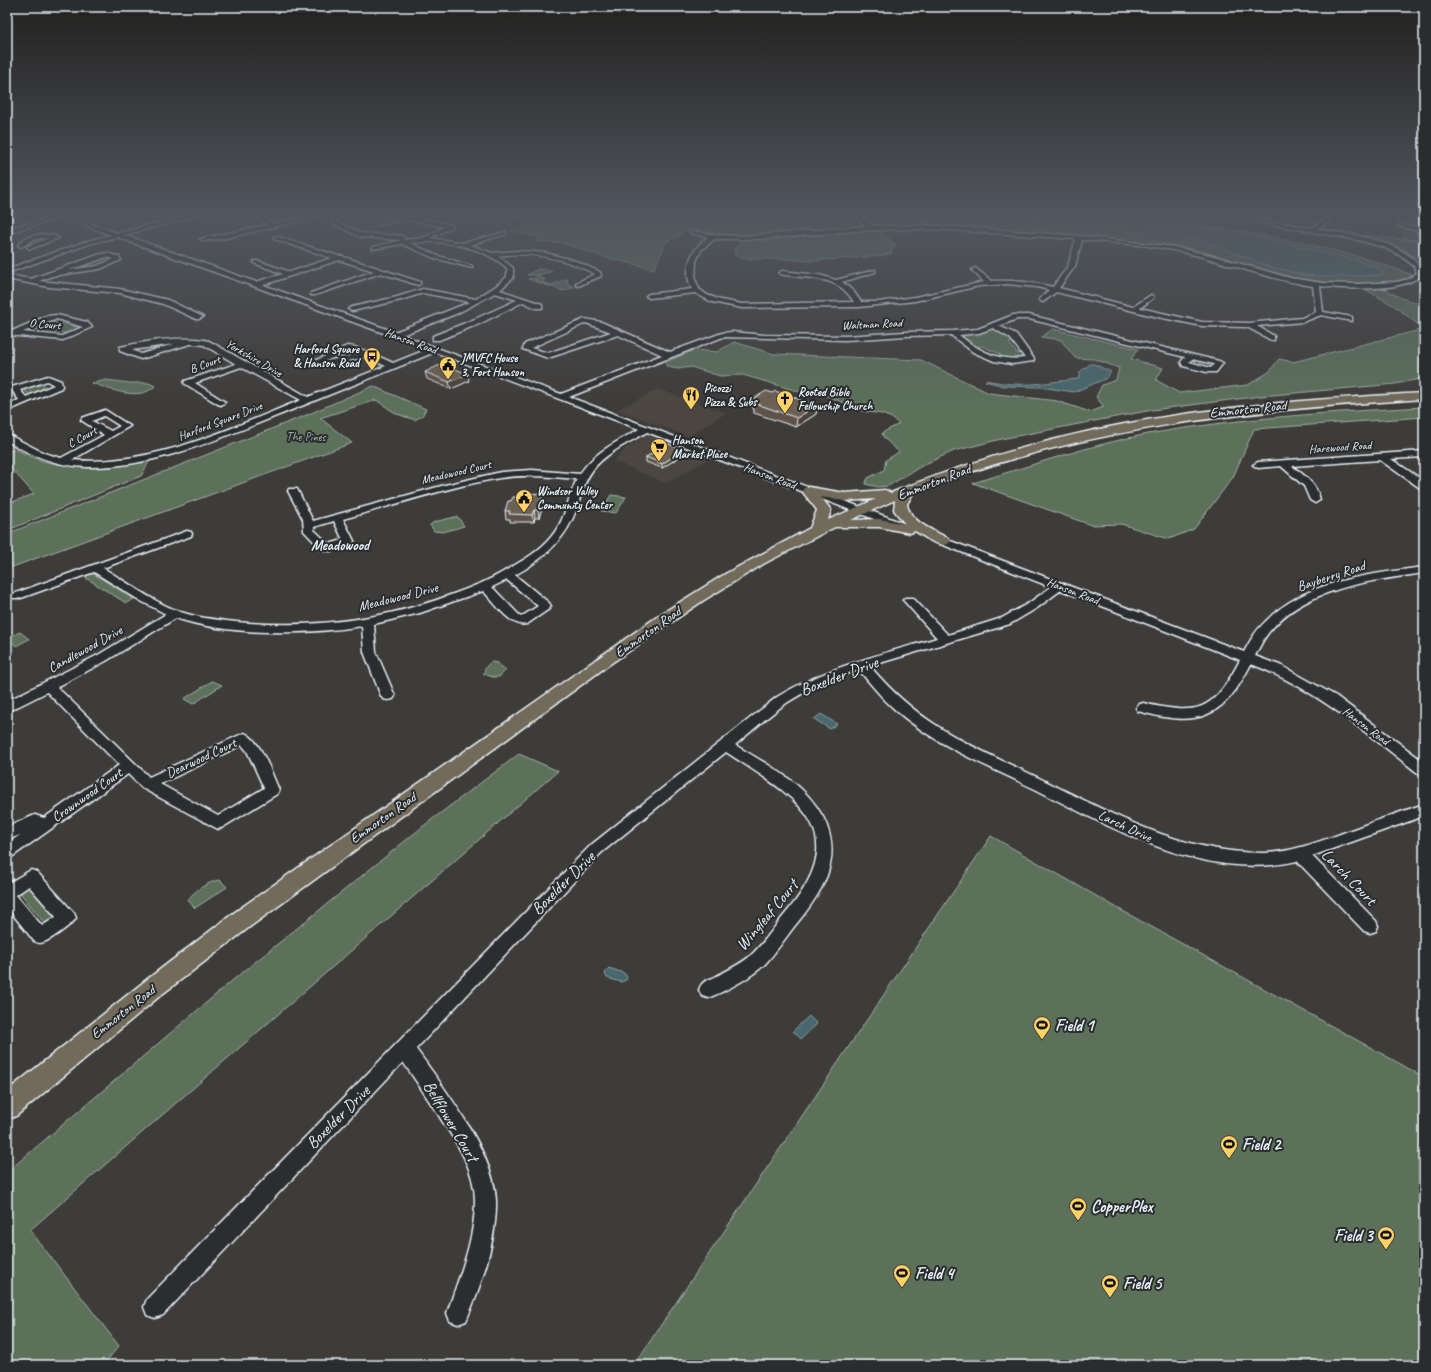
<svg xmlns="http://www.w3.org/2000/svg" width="1431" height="1372" font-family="Caveat,sans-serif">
  <rect width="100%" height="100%" fill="#3e3c39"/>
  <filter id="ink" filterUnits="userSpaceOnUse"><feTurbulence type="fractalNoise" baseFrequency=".025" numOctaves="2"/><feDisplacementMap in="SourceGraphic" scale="8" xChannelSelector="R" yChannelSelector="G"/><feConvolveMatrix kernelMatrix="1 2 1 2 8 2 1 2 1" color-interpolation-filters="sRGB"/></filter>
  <g filter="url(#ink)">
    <g fill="#4c4741">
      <polygon points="658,389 726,413 688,436 617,410"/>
      <polygon points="649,434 710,458 666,483 614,461 625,449"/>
    </g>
    <g fill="#5b705a" stroke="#a2b0a9">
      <polygon points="582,215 774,215 774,219 790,224 824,222 836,229 753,235 716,234 694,229 684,231 683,234 666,242 654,269 604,257 559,242 554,243 538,241 541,238 512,231 540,220 565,224"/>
      <path d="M911,215H1118L1177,225H1195L1241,231L1304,243L1368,259L1413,275C1399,288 1349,285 1330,283C1276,280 1227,254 1174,246C1150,242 1126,241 1102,238C1042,232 983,228 923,224Z"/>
      <path d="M1400,226C1410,227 1415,232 1421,238L1424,239V241L1405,239Z"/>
      <polygon points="878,229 897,246 893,247 891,253 881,256 810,261 790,259 744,259 735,255 734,249 744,239"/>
      <path d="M1367,235L1424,242V266C1411,248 1380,243 1361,237Z"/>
      <polygon points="107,257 115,260 99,267 62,272"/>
      <polygon points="538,269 553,271 538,275 540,275 539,278 545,279 542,282 551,285 567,279 568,284 574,287 563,291 528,279 535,278 535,281 537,281 536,275 527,275"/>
      <polygon points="1382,287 1401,298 1424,305 1424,378 1395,384 1261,396 1152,410 1001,439 954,451 925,464 888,486 878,487 865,484 868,478 884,470 886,460 899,452 884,438 882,433 899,424 892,418 882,414 856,410 845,403 824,395 801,392 743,375 720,376 691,367 678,369 667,367 665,362 695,350 717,352 734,342 774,354 921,360 989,393 1057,401 1090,412 1104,407 1096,397 1102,385 1116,380 1119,368 1094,359 1075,358 1061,340 1041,337 1053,329 1138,349 1131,359 1163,368 1156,380 1179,393 1248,385 1269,372 1279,359 1293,362 1424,329 1393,305 1363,288"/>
      <polygon points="58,319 53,322 64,324 71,322 67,325 77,327 83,326 83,328 62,335 65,333 33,329 26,331 51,320"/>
      <path d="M990,329C1001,328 1007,334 1014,342L1009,343L1017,353H1023L1022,356C1015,360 1006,359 998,356L1000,354L982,346L977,347L967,342L960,336C967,330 982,336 990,329Z"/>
      <path d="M107,380L129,383H149L155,386C140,402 109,389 92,383Z"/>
      <polygon points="40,383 48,388 30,396 23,389"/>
      <polygon points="373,386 426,409 422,416 415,420 397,414 376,400 320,418 352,443 7,569 7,534 309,414"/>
      <path d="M1424,407V417L1254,429L1233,477L1194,529L1169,539L1121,524L1091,525L973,483C1030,466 1089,445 1148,434C1239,418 1332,412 1424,407Z"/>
      <path d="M15,449C25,453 33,458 43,461C75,470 118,465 150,460L141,476L13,528L7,523V504L34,494L9,466H7V452Z"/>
      <polygon points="611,495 626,497 616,513 601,511"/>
      <polygon points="455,517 458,517 464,526 443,532 434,531 430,525 434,522"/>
      <polygon points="89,573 94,574 134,599 126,603 86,578 87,575"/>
      <polygon points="20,632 29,639 16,646 13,643 7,642 7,638"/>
      <path d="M491,662L497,663L506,670L499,677H493L484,674C484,669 487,665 491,662Z"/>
      <polygon points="212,681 222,685 193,704 184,699"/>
      <polygon points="519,754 558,771 30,1230 119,1346 103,1365 7,1365 7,1172 233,980 426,824"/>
      <polygon points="991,836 1119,909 1424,1077 1424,1365 634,1365"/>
      <path d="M220,880L227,887L195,908L188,900C193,891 210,881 220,880Z"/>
      <polygon points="28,886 32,887 55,917 54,920 45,924 21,894 21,891"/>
    </g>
    <g fill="#4a686d" stroke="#899fa5">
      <polygon points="1058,215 1100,215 1161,225 1227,231 1256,236 1358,261 1378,268 1383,273 1381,275 1334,277 1305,275 1270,267 1215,245 1181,236 1083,228 1054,223 1028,222 1051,220"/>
      <path d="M1090,364H1094L1111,372L1105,379L1074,392L1040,387L1004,386L985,381L986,380C1022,388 1042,383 1077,379L1080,377V372Z"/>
      <polygon points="821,714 837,724 830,729 814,719"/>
      <polygon points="609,968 624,973 627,977 626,980 621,982 607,978 605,974 607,970"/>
      <polygon points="809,1016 817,1024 801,1039 793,1031"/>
    </g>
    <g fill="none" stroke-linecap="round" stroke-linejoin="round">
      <g stroke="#e8f1f8" stroke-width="3">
        <g id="minor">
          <polygon points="58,215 69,215 7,233 7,229"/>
          <path d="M69,215H77L89,223L118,233L188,215H199L124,235L256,282L283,274L254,263V261H258L290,272L332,258L274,239V237L276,236L338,256H343L344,257L420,282V284L418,285L381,273L315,295H311V293L374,271L339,260L263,285L395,332L470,302L423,293L401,300L352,311L348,309L352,307L397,297L423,289L476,299L496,286L507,277V268C483,246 441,239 410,243L438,256L472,266V268L434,258L402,244L373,249V247L402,240L423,238L444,227L406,219L379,225L376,223L377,222L407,215L452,225V227L430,238L463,243L506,232V234L470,245L492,253L518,251L546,253L576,261L600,272L601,276L578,286L576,285V283L595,274C565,258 531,251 498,256L513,268V278L500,290L542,304V308H536L523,302L481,323L439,340H433V336L475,319L517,300L495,293L458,313L402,335L561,394L662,355L618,335L548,358L523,349L525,344L585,319L601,322L670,352L722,333L732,332L764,335L846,336L905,332L953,331L978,329L1013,315H1029L1219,361L1223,363L1216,372H1207L1183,366L1181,362L1185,357L1029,319H1017L999,326L1016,334L1034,359L1033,361L1012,364L994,361L973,352L951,335L905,336L846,340L723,337L569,397L908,525L909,527L904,530L900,529L647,432C628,443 605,453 592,471C583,483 581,497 576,510C566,540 542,560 515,575L549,603L551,606L549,609L527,624C510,628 495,602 483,591L420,613L374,624L376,652L395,696L393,699L388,700L383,699L381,696L364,652L362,626C308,635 228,636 176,618L106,661L57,687L149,777L244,733C260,738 272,775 279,790L277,794L223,827L218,829L142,788L128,774L13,856L7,858V844L20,835L7,840V827L35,815L44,818L119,765L47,692L7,712V701L98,655L166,614L139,600L94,572L21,598H13L11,596L13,594L187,531L191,532L192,534L191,536L103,568C132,585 159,607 191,615C206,619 221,620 236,622C311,629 386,620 456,593C472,587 488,581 503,572C520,562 538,553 551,537C566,520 567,499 577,479C551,477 526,474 500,478C447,487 395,505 343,519L354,541L353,543L330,551L321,549L304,531L303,519L288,491L289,489H297L313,521L445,485L501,472L532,470L580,474C594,452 617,442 639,429L435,352C385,372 334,393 284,413C221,438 155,468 87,467C57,466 32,456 7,441V434L44,453L61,458L104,435L81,420L82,418L105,410L130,426L72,460C152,467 228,429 301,400L241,367L195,383L225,402L221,405L218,404L184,383L185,381L236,364L204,345L196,344H190L141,359L120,351V347C147,341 181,335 209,341L308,397L386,366L365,357L323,367L312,362L347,346C356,345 384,359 393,363L428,349L117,237L92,243L7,273V269L88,241L111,235L85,225ZM586,323L611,332L548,353L531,348ZM993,328L1010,338L1025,358C1000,362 978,351 959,335L979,333ZM174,344L141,354L132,350ZM350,351L358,354L323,362ZM1192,359L1214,364L1211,368L1189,362ZM104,416L120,426L111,431L92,421ZM334,521L343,540L329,544L314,530V527ZM507,580L538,606L521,617L492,587ZM242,745L247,751L264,788L218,816L160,784Z"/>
          <polygon points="252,215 260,215 273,224 314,215 327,215 226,238 203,241 200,239 267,225"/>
          <polygon points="510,215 538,215 531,219"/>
          <polygon points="786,215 798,215 783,220 780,218"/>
          <path d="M852,215H859L873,226L924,225L961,227L1078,236L1174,247L1210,255L1290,278L1323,283L1357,284L1396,282L1409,279L1417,273L1414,266L1401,256L1383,247L1358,240L1219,215H1235L1311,228L1328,218L1331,220L1330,221L1317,229C1350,235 1408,239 1423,273C1407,293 1344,289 1320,286L1323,312L1352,317V321L1321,315L1303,322L1257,326L1274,336V340H1271L1247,327L1202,326L1158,317L1056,292L1043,302L1039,300L1049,290L1037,287L1007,284L979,286L915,301L859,307L742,308L712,302L695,293L649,298L646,296L649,294L692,289C682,270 691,249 708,237L690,233V231L715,235L749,236L866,226ZM911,229L949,230L1076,239L1068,266L1053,287C1033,282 1013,280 992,281L975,268L972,270L984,282L915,297L878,302H861L853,291L842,282L875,272V270L836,280L819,275L782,271L779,273L780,274C808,280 837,273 854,302L742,304L721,300L707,295L699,289L695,279L696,261L701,250L715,239H761L855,231ZM1082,240C1118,243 1156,245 1191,254C1232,264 1271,280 1313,286L1316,312L1302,318L1249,323L1202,322L1140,308L1153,298V296L1151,295L1133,307L1059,288L1075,266Z"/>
          <polygon points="335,221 361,233 402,236 405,238 402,240 360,237 333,224 332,223"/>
          <polygon points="1398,223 1424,229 1424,233 1398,225"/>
          <polygon points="37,235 52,235 59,238 30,249 27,247 28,246 49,238 34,239 21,247 18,245 25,238"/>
          <path d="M107,253L119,257L121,260L100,269L52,276L39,281L120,289L168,300L203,317L199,319H196L163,304L120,293L49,287L7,279V275L31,279L98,255ZM107,257L114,259L97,266L69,270Z"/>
          <path d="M57,315L87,322L92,327L63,340L7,335V331H12L47,316ZM57,319L83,327L62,336L23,332Z"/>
          <path d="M48,376L61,381L62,386L61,388L7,411V405L19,400L11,389L12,387ZM47,381L54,385L26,397L20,390Z"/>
          <path d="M1424,451V457L1391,459L1424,481V489L1420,488L1380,460L1292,466C1304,475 1317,484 1320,500L1315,503L1310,500L1304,486L1281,466L1258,468L1253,465L1258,462Z"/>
          <path d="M932,534L1244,652C1250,641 1256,630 1265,622C1305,580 1370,574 1424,567V573C1371,581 1305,587 1269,632C1263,639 1259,648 1255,656L1282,666L1336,696L1424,762V775L1419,774C1365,732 1315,688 1251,664C1223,719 1198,728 1138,711L1136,708L1138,705L1143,703C1199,716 1213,712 1240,660L1061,590L1037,608L1010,624L870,666C920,727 974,747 1043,780C1114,815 1184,854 1266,853C1292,852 1318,842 1343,833C1370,823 1397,813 1424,804V816L1312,856L1376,921L1378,926L1376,931L1370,933L1364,931L1297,861C1206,882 1115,830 1037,790C992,768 944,749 905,718C887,704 873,687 859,670C834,677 810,688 788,702C770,714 752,731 735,745C753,756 772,766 789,779C803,789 814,801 823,817C845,860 821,894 793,928C784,940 775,953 765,964C752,977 726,991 708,998L702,996L699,990C700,988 700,986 702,984C704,981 711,979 715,977C726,971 739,965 749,957C763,945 774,927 786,913C857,828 794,797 726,752L601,853L416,1049C444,1088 494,1152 496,1200C497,1239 481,1286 466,1321L458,1324L450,1321L447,1313C459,1277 475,1240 475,1201C475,1168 455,1140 437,1113C426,1096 415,1079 403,1062L163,1315L155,1318L147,1315L144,1307L147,1299L591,845L777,697C826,667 883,654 937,638L905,602L903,600L905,598H913L948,635L1002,618L1029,603L1051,587L928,539L927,537Z"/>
          <path d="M31,870L37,872L74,913L76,918C73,924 47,943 40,943C38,943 36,942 34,941L7,907V884ZM29,886L56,917L42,926L16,895Z"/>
        </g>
      </g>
      <g stroke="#e8f1f8" stroke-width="3">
        <path id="major" d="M1424,393V399C1249,410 1078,427 913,493L907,504C909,521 934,531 948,538L950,541L948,544C937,547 925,537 915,531L910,533L879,527H835L765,563L704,600L610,664L251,926L161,995L16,1116L7,1120V1091L145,981L235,912L661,614L725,574L810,528L817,510L802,491L804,488L809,487L845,493L885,490L891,493C956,467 1022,446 1090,431C1200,407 1312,399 1424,393ZM821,497L845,501L876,499L828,520L831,510ZM895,500L894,510L905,524L879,519L851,520Z"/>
      </g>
      <use href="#minor" fill="#2a2d2e" fill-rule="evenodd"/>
      <use href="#major" fill="#726b5a" fill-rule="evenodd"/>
    </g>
    <g fill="#5e5348" stroke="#e8f1f8">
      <polygon points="425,372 469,381 451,389 427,379"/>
      <polygon points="773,393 817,405 816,414 796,427 754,413 754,409 753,409 753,399"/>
      <polygon points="683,450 684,454 662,468 646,462 646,457"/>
      <polygon points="526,496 541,496 543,504 539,518 535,518 534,522 510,522 510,519 506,519 505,511 511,501"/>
    </g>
    <g fill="#4c433b" stroke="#e8f1f8">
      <polygon points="468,374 469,381 451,389 449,382"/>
      <polygon points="817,405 816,414 796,427 797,418"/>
      <polygon points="683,450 684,454 662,468 662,464"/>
      <polygon points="540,494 541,499 542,496 543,504 539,518 538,510"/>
      <polygon points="534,510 535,518 534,522 532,515"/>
    </g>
    <g fill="#6d6054" stroke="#e8f1f8">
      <polygon points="442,364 468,374 449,382 425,372"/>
      <polygon points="766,391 773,393 775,391 817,405 797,418 754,403 758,401 753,399"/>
      <polygon points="669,444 683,450 662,464 646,457"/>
      <polygon points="530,493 540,494 540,496 542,496 538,510 534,510 532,515 509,514 510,511 505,511 508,501 511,501 513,497 526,496 527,494"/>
    </g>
  </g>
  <linearGradient id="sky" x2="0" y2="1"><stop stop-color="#22211f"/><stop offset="0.53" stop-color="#52565f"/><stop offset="1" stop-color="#52565f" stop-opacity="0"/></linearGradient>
  <rect width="1431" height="407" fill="url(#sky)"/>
  <defs>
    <g id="bus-pin" transform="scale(0.9)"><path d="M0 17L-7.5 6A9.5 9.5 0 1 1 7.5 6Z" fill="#ffd166" stroke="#2a2d2e"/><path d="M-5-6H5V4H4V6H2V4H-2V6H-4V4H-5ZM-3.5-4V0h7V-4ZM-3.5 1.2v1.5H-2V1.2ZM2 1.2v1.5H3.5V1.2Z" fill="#111"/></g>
    <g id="civic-pin" transform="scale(0.9)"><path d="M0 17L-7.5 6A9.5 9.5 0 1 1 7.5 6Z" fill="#ffd166" stroke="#2a2d2e"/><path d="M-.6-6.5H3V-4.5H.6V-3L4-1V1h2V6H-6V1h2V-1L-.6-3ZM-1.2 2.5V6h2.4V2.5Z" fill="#111"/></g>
    <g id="restaurant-pin" transform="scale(0.9)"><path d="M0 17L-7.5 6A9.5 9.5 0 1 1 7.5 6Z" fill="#ffd166" stroke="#2a2d2e"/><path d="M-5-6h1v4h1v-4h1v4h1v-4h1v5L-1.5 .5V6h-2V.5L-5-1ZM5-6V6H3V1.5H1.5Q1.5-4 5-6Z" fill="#111"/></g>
    <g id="church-pin" transform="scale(0.9)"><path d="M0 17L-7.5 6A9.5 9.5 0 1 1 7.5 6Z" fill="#ffd166" stroke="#2a2d2e"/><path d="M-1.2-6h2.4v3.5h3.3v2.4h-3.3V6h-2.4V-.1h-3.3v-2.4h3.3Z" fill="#111"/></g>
    <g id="supermarket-pin" transform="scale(0.9)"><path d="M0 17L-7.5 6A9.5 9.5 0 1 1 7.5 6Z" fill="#ffd166" stroke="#2a2d2e"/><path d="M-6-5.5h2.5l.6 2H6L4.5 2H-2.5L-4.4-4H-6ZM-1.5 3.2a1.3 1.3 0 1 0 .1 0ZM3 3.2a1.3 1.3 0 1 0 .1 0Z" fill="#111"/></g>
    <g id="stadium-pin" transform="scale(0.9)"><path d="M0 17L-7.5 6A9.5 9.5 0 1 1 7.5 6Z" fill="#ffd166" stroke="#2a2d2e"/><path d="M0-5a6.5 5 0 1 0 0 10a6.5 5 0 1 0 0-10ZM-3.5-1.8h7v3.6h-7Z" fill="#111"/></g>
  </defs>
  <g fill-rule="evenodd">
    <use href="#bus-pin" x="372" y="356"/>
    <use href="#civic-pin" x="448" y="365"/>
    <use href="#restaurant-pin" x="691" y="395"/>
    <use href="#church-pin" x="785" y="399"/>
    <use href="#supermarket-pin" x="659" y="447"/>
    <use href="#civic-pin" x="524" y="498"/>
    <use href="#stadium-pin" x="1042" y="1025"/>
    <use href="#stadium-pin" x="1229" y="1144"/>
    <use href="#stadium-pin" x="1078" y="1206"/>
    <use href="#stadium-pin" x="1386" y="1235"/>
    <use href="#stadium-pin" x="902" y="1273"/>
    <use href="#stadium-pin" x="1110" y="1283"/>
  </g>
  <g text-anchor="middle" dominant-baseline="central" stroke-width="4" stroke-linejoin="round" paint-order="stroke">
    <g font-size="12" fill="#e8f1f8" stroke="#2a2d2e">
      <text transform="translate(45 324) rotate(5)">O Court</text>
      <text transform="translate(872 324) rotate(-3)">Waltman Road</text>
      <text transform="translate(411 341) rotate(20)">Hanson Road</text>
      <text transform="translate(254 358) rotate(30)">Yorkshire Drive</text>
      <text transform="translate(205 364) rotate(-20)">B Court</text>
      <text transform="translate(220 421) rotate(-21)">Harford Square Drive</text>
      <text transform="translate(82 437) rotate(-29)">C Court</text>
      <text transform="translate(1340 447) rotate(-4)">Harewood Road</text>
      <text transform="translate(456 472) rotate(-13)">Meadowood Court</text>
      <text transform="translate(770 476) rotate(21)">Hanson Road</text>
      <text transform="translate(1073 591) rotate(21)">Hanson Road</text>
      <text transform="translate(1366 726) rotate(37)">Hanson Road</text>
    </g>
    <g font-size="12" font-weight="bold" fill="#e8f1f8" stroke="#2a2d2e" text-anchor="start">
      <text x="359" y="349" text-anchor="end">Harford Square<tspan x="359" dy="14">&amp; Hanson Road</tspan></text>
      <text x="461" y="358">JMVFC House<tspan x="461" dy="14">3, Fort Hanson</tspan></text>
      <text x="704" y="388">Picozzi<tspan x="704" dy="14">Pizza &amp; Subs</tspan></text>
      <text x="798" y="392">Rooted Bible<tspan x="798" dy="14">Fellowship Church</tspan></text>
      <text x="672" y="440">Hanson<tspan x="672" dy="14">Market Place</tspan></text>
      <text x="537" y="491">Windsor Valley<tspan x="537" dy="14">Community Center</tspan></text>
    </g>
    <g font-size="12" fill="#a9b7b1" stroke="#2a2d2e">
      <text x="306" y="437">The Pines</text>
    </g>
    <g font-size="14" fill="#e8f1f8" stroke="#2a2d2e">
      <text transform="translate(1248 409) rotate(-6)">Emmorton Road</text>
      <text transform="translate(934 482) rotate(-21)">Emmorton Road</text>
      <text transform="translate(1331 576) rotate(-18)">Bayberry Road</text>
      <text transform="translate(398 597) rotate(-14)">Meadowood Drive</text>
      <text transform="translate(648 632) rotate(-35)">Emmorton Road</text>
      <text transform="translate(85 649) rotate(-29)">Candlewood Drive</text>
      <text transform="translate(201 758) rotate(-25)">Dearwood Court</text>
      <text transform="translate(87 795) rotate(-35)">Crownwood Court</text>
      <text transform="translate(383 818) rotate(-35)">Emmorton Road</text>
      <text transform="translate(1125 826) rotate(25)">Larch Drive</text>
      <text transform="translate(123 1012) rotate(-38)">Emmorton Road</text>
    </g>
    <g font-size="15" font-weight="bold" fill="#e8f1f8" stroke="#2a2d2e">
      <text x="340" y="545">Meadowood</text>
    </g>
    <g font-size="17" fill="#e8f1f8" stroke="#2a2d2e">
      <text transform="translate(839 676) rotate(-21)">Boxelder Drive</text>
      <text transform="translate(1349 877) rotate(46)">Larch Court</text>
      <text transform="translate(563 883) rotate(-45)">Boxelder Drive</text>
      <text transform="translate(767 915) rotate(-50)">Wingleaf Court</text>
      <text transform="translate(338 1117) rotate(-45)">Boxelder Drive</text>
      <text transform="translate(451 1121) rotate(59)">Bellflower Court</text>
    </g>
    <g font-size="17" font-weight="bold" fill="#e8f1f8" stroke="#2a2d2e" text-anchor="start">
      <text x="1055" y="1025">Field 1</text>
      <text x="1242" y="1144">Field 2</text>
      <text x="1091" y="1206">CopperPlex</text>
      <text x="1373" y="1235" text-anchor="end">Field 3</text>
      <text x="915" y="1273">Field 4</text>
      <text x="1123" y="1283">Field 5</text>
    </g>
  </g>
  <rect width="1431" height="1372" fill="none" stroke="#2a2d2e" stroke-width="24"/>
  <rect x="12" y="12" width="1407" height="1348" fill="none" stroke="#e8f1f8" stroke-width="1.5" filter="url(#ink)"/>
</svg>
